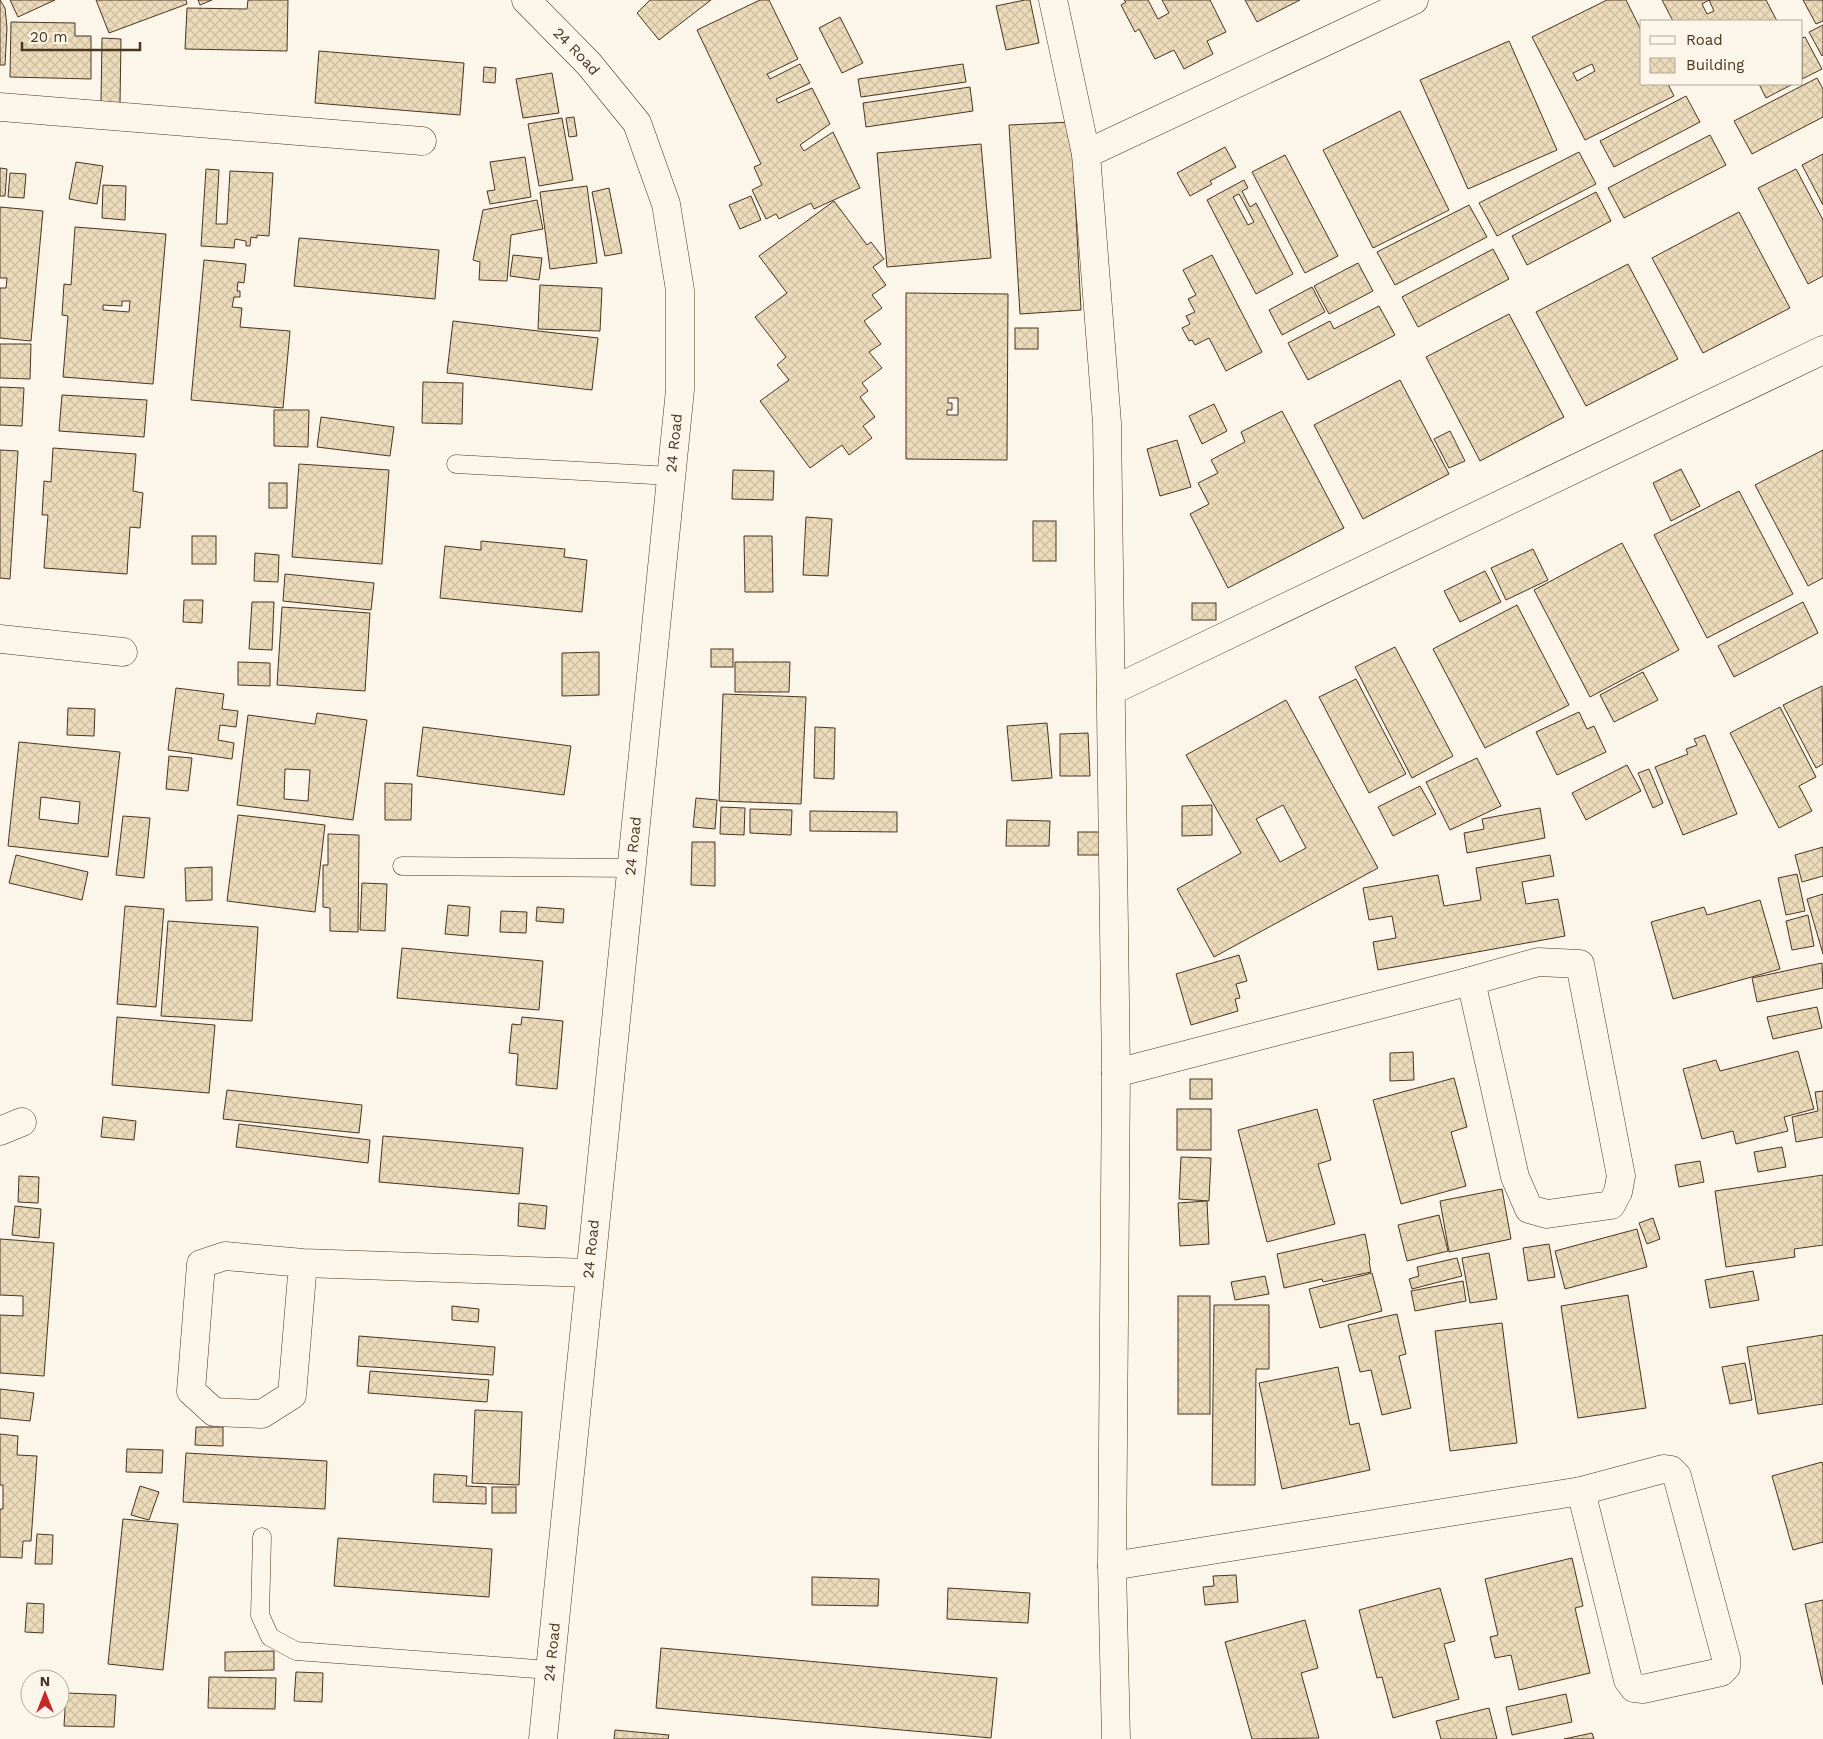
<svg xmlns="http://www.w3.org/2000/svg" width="1823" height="1739" font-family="'Work Sans',sans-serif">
  <defs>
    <pattern id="building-cross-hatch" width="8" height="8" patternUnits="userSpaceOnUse" patternTransform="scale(1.25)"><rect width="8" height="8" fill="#ecdcbc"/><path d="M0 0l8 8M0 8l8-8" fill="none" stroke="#ccbda1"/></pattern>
  </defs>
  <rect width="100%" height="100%" fill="#fbf6e9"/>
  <g fill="url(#building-cross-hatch)" stroke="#4a3520" fill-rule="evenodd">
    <polygon points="0,0 5,8 7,28 5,65 0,65"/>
    <polygon points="10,0 55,0 18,17"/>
    <polygon points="96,0 186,0 187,4 109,33"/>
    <polygon points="198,0 212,0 200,5"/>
    <polygon points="248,0 288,0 287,51 185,49 187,8 247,9"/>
    <polygon points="650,0 711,0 659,40 637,13"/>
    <polygon points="760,0 769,0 798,59 767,74 770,79 800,64 810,83 776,99 778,103 812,88 830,124 800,145 804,151 833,132 860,188 814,209 811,203 779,219 776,214 766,219 752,190 762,185 754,167 761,164 697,30"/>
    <polygon points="1025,0 1030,0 1039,43 1006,50 996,6"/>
    <polygon points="1124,0 1148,0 1158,19 1169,13 1162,0 1210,0 1226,32 1207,41 1213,54 1184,69 1174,50 1155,59 1139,29 1135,32 1121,5 1126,2"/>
    <polygon points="1245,0 1300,0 1257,22"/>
    <path d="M1607,0H1626L1642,32V84H1668L1674,96L1585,140L1532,37ZM1592,64L1595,71L1577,81L1573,73Z"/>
    <path d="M1662,0H1766L1777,21H1673ZM1709,0L1714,11L1707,14L1702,4Z"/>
    <polygon points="1803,0 1823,0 1823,21 1816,24"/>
    <polygon points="840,17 863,63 842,73 819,28"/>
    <polygon points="11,22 75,23 75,36 91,36 91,79 10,77"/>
    <polygon points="1823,25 1823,55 1822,56 1809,32"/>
    <polygon points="1805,37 1822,69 1802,79 1802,38"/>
    <polygon points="102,38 121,39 120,103 101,102"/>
    <polygon points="1509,41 1557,150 1468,189 1420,80"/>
    <polygon points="319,51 464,63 460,115 315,103"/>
    <polygon points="963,64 966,82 861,97 858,79"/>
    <polygon points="484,67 496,68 495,83 483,82"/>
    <polygon points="552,73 559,113 523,118 516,79"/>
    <polygon points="1817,78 1823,89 1823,117 1752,154 1734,121"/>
    <polygon points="1759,84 1793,84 1766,98"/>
    <polygon points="970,87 973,111 866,127 863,103"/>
    <polygon points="1686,96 1700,122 1614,167 1600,141"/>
    <polygon points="1400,111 1449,210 1373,248 1323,150"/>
    <polygon points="574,117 577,136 569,137 566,118"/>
    <polygon points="562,118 573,180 539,186 528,124"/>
    <polygon points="1071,122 1081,310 1020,314 1009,125"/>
    <polygon points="1710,135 1726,165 1624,218 1608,188"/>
    <polygon points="981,144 991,258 887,267 877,153"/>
    <polygon points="1225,147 1236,167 1210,181 1212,184 1190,196 1177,173"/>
    <polygon points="1579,152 1596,184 1497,236 1479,203"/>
    <polygon points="1823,154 1823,205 1802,165"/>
    <polygon points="1285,155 1338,256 1305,273 1252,172"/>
    <polygon points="525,157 531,197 490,204 487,191 495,190 490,162"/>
    <polygon points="76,162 103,166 97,204 69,199"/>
    <polygon points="0,168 7,169 5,196 0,196"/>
    <polygon points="206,169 219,170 216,224 227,224 230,171 273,173 269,236 257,235 257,238 251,237 250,246 246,246 246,241 235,239 234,248 201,246"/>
    <polygon points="1796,169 1823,220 1823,276 1808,284 1758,188"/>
    <polygon points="10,173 26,174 24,198 8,197"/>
    <path d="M1244,180L1248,188L1242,191L1250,207L1256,203L1293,274L1256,294L1207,200ZM1239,194L1254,222L1248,225L1233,197Z"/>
    <polygon points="103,185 126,186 125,220 102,218"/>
    <polygon points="587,186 597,263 550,269 540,192"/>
    <polygon points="609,188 622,253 605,256 592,192"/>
    <polygon points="1596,192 1611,221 1527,265 1512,236"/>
    <polygon points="751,196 761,220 740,229 729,205"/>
    <polygon points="537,200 543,229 511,235 507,281 479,280 480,262 473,260 483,210"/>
    <polygon points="834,201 867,245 871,242 884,259 873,267 886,285 872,295 882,308 864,321 881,344 869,352 882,368 862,383 868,391 860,397 875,417 863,426 872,438 849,455 842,445 810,468 760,401 789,380 777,365 786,357 755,317 787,293 759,256"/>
    <polygon points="1469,205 1487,237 1395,285 1377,252"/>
    <polygon points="0,207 43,211 31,341 0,338 0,288 6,288 7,278 0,278"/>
    <polygon points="1739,212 1790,308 1703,353 1652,258"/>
    <path d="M75,227L166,234L153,384L63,377L68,316L62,315L64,284L71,285ZM122,301H130L129,312L103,310V305L122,306Z"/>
    <polygon points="299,238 439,250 435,299 294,286"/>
    <polygon points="1493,249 1509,279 1418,327 1402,297"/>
    <polygon points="513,255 542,258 539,280 510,276"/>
    <polygon points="1212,255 1262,352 1226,371 1209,338 1195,345 1192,340 1189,341 1182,328 1190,324 1186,316 1195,312 1188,299 1196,295 1183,270"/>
    <polygon points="204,260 246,264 244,283 238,282 237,291 240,291 240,297 234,297 232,307 242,308 240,327 290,331 283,408 191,400"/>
    <polygon points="1358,263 1373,291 1329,314 1314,286"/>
    <polygon points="1628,264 1678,359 1586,406 1536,312"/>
    <polygon points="540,285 602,288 600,331 538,329"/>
    <polygon points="1312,287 1325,312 1282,335 1269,310"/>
    <path d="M906,293L1008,294L1007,460L906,459ZM948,398H958V415H947V410H952V403H948Z"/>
    <polygon points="1379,306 1395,335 1308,380 1288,343 1330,321 1334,329"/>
    <polygon points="1509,314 1564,417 1480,461 1426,357"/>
    <polygon points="453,321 598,338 592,390 447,373"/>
    <rect x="1015" y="328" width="23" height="21"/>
    <polygon points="0,344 31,344 30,379 0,378"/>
    <polygon points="1400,380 1449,474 1363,519 1314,425"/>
    <polygon points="423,382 463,383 462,424 422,423"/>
    <polygon points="0,387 24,388 22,426 0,425"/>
    <polygon points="62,395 147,400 144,437 59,431"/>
    <polygon points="1214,404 1227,431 1202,444 1189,416"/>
    <polygon points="274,410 309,410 308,447 274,446"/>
    <polygon points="1282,411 1344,528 1228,588 1190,514 1209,504 1198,483 1218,473 1211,460 1245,442 1241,432"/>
    <polygon points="321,417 394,427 390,456 317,447"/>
    <polygon points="1450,431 1465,461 1449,468 1434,439"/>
    <polygon points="1177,440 1191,487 1160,496 1147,449"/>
    <polygon points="53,448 136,454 133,491 143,493 140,528 130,527 127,574 44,568 48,515 42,515 44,481 51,482"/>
    <polygon points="0,450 18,451 10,579 0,578"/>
    <polygon points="1823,450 1823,578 1808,586 1755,485"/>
    <polygon points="299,464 389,470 382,564 292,557"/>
    <polygon points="1681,469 1700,506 1671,521 1653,483"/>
    <polygon points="733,470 774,471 773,500 732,499"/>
    <rect x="269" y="483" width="18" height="25"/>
    <polygon points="1739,491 1793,594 1707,638 1654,535"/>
    <polygon points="806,517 832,519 828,576 803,575"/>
    <rect x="1033" y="521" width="23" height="40"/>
    <rect x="192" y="536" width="24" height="28"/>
    <polygon points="744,536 772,536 773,592 745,592"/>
    <polygon points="481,541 565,549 564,557 587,560 582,612 440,598 445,546 481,550"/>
    <polygon points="1622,543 1679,650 1590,697 1534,590"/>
    <polygon points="1533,549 1548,580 1506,600 1491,568"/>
    <polygon points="255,553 279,555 278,582 254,581"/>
    <polygon points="1485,571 1501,602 1460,622 1444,591"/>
    <polygon points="285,574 374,583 371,610 283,601"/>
    <polygon points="184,600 203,600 202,623 183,622"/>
    <polygon points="252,602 274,602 272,650 249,649"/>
    <polygon points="1803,602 1818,633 1734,677 1718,646"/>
    <rect x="1192" y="603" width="24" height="17"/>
    <polygon points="1517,605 1569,705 1485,748 1433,649"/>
    <polygon points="282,607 370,613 365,691 277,685"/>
    <polygon points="1395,647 1453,756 1412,778 1355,667"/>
    <rect x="711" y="649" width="22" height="18"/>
    <polygon points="599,652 599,695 562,696 562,653"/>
    <polygon points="238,662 270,663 270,686 238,685"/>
    <polygon points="735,662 790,662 789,692 735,692"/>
    <polygon points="1643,672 1658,700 1614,722 1600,695"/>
    <polygon points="1356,679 1406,774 1369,793 1319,697"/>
    <polygon points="1822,686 1823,764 1816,768 1783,705"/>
    <polygon points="176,688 224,694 222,709 238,711 236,727 220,725 218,740 234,743 232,759 168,750"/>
    <polygon points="723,694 806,697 801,804 719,801"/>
    <path d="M1286,700L1378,868L1214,957L1177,889L1241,853L1186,755ZM1283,805L1306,848L1280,862L1256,819Z"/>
    <polygon points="1780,707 1816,777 1799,786 1812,811 1779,828 1730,733"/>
    <polygon points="68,708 95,709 94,736 67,735"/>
    <polygon points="1579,712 1587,729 1594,726 1606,752 1557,775 1536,732"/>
    <path d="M317,713L367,720L353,820L237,805L248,715L315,724ZM285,769L310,770L308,801L284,799Z"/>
    <polygon points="1047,723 1052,778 1012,781 1007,726"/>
    <polygon points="423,727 571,746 564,795 417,776"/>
    <polygon points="815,727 835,728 834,779 814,778"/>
    <polygon points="1088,733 1090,776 1060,776 1060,734"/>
    <polygon points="1705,735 1737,814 1683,835 1655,767 1688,754 1686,749 1697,745 1694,739"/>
    <path d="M19,742L120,752L108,857L8,846ZM41,797L80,802L78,824L39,819Z"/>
    <polygon points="169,756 192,758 188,791 166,789"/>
    <polygon points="1477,758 1501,806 1450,830 1426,782"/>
    <polygon points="1627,765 1641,791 1586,820 1572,793"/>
    <polygon points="1649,769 1663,803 1653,808 1638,773"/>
    <polygon points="385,783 412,784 411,820 385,820"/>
    <polygon points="1420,786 1436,814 1393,836 1378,807"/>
    <polygon points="696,798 717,800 715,829 693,827"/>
    <polygon points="1212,805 1212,835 1182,836 1182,806"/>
    <polygon points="721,807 745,808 744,835 720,834"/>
    <polygon points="1540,808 1545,838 1467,853 1464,833 1484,829 1482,819"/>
    <polygon points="750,809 792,810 791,835 750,833"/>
    <polygon points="810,811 897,812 897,832 810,831"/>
    <polygon points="238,815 325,825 315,912 227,901"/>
    <polygon points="123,816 150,818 144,878 116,875"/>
    <polygon points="1007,820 1050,821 1049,846 1006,846"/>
    <rect x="1078" y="832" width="29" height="23"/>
    <polygon points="328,834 359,835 358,932 330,931 330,908 323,907 323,865 328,865"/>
    <polygon points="692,842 715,842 715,886 691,885"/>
    <polygon points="1823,847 1823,876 1802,882 1795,855"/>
    <polygon points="16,855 88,872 82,900 9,883"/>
    <polygon points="1550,855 1554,876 1522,882 1526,904 1558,899 1565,936 1378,970 1373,942 1396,938 1392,916 1369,920 1363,888 1438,875 1444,906 1481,900 1476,868"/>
    <polygon points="212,867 212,900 186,901 185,868"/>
    <polygon points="1797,874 1805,911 1786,915 1778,878"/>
    <polygon points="362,883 387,884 385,931 360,930"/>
    <polygon points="1823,894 1823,954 1807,899"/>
    <polygon points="1760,900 1780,969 1673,999 1651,922 1704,907 1707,915"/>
    <polygon points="448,905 470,907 468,936 445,934"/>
    <polygon points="125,906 164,909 156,1007 117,1004"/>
    <polygon points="537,907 564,909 563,923 536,921"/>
    <polygon points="501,911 527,912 526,933 500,932"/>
    <polygon points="1808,915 1814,946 1792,950 1786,921"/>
    <polygon points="168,921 258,927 252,1021 161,1016"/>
    <polygon points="402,948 543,961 539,1010 397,998"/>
    <polygon points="1239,955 1247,981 1236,984 1240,998 1235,999 1238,1011 1191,1025 1176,974"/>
    <polygon points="1822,963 1823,988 1757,1002 1752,978"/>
    <polygon points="1817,1007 1822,1028 1773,1039 1767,1017"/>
    <polygon points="117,1017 215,1025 209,1093 112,1085"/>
    <polygon points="522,1017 563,1021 557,1089 516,1085 518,1054 509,1053 512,1024 521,1025"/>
    <polygon points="1798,1051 1814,1109 1784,1117 1788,1131 1736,1144 1733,1131 1702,1139 1683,1069 1716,1060 1720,1071"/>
    <polygon points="1413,1052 1414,1080 1390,1081 1390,1053"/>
    <polygon points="1454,1078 1467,1127 1451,1132 1466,1186 1401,1204 1373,1100"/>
    <rect x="1190" y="1079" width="22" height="20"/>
    <polygon points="227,1090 362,1105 359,1133 223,1119"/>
    <polygon points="1823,1091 1823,1137 1796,1142 1792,1117 1818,1111 1815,1092"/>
    <rect x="1177" y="1109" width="34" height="41"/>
    <polygon points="1317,1109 1331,1160 1318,1164 1335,1224 1267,1242 1238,1130"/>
    <polygon points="103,1117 136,1121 134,1140 101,1137"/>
    <polygon points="239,1124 370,1140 368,1163 236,1147"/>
    <polygon points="383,1136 523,1148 519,1194 379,1182"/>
    <polygon points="1782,1147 1786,1167 1758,1172 1754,1152"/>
    <polygon points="1181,1157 1211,1158 1209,1201 1179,1199"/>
    <polygon points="1700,1161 1704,1182 1679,1187 1675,1165"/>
    <polygon points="1823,1175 1823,1245 1794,1249 1795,1257 1726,1267 1715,1191"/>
    <polygon points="19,1176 39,1177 38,1203 18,1202"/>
    <polygon points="1502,1189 1511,1239 1449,1252 1440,1201"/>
    <polygon points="1207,1201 1209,1244 1180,1246 1178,1203"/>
    <polygon points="519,1203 547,1206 545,1229 518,1226"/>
    <polygon points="15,1206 41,1209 39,1238 12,1235"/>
    <polygon points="1439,1215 1448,1251 1407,1261 1398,1225"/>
    <polygon points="1653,1218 1660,1239 1647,1244 1639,1223"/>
    <polygon points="1637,1229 1647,1267 1565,1289 1555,1251"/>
    <polygon points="1365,1234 1370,1260 1369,1261 1371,1272 1323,1282 1322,1279 1284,1288 1277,1254"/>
    <polygon points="0,1239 54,1243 44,1376 0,1373 0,1315 23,1316 23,1296 0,1295"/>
    <polygon points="1549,1244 1555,1277 1528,1281 1523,1248"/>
    <polygon points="1489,1253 1497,1299 1470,1303 1462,1258"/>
    <polygon points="1457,1258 1462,1276 1412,1289 1409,1279 1419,1276 1417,1267"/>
    <polygon points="1753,1271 1759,1300 1710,1308 1705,1280"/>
    <polygon points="1372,1273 1382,1311 1320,1328 1309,1289"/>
    <polygon points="1265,1276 1269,1294 1235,1300 1231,1282"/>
    <polygon points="1463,1281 1466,1301 1415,1311 1411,1291"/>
    <polygon points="1628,1295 1646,1408 1578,1418 1561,1306"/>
    <rect x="1178" y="1296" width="32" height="118"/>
    <polygon points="1214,1305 1269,1305 1269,1369 1256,1369 1255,1485 1212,1485"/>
    <polygon points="452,1306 479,1309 478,1322 452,1320"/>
    <polygon points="1397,1314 1406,1354 1399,1356 1411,1408 1382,1415 1371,1370 1360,1372 1348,1325"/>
    <polygon points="1502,1323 1517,1443 1450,1451 1435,1331"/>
    <polygon points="1823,1335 1823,1404 1758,1414 1747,1347"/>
    <polygon points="359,1336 495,1347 493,1375 357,1366"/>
    <polygon points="1745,1363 1752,1400 1730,1404 1722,1367"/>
    <polygon points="1338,1367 1350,1425 1359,1423 1370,1470 1282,1489 1259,1383"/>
    <polygon points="370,1371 489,1380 487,1402 368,1393"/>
    <polygon points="0,1389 34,1393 30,1421 0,1418"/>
    <polygon points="475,1410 522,1412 519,1485 472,1483"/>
    <polygon points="196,1427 223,1427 223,1446 195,1445"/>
    <polygon points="0,1434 18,1436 17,1455 37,1456 31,1541 23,1541 22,1558 0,1557 0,1509 3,1509 3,1485 0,1485"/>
    <polygon points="127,1449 163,1450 162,1473 126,1472"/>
    <polygon points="186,1453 327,1461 325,1509 183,1502"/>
    <polygon points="1822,1462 1823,1467 1823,1542 1793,1550 1772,1476"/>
    <polygon points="434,1474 467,1476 466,1486 486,1487 486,1504 433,1502"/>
    <polygon points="140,1486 159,1492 149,1520 131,1515"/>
    <rect x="492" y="1487" width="24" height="26"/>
    <polygon points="123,1519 178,1524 163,1670 108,1664"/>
    <polygon points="37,1534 53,1535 52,1564 35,1564"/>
    <polygon points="338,1538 492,1549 489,1597 334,1586"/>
    <polygon points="1572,1558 1583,1606 1575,1608 1590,1673 1519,1690 1511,1655 1495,1658 1490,1637 1498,1635 1485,1579"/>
    <polygon points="1236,1575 1238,1602 1205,1605 1203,1587 1214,1586 1213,1576"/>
    <polygon points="812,1577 879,1579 878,1606 812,1605"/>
    <polygon points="948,1588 1030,1593 1028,1623 947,1619"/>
    <polygon points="1440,1588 1455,1641 1444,1644 1459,1699 1393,1718 1382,1677 1377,1678 1359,1610"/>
    <polygon points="1823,1600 1823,1685 1805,1604"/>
    <polygon points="27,1603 44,1604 43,1633 25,1632"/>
    <polygon points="1305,1620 1318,1668 1301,1673 1319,1738 1252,1739 1225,1642"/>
    <polygon points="661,1648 997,1678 991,1738 656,1708"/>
    <polygon points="274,1651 274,1670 225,1671 225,1652"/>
    <polygon points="296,1672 323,1673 322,1702 294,1701"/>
    <polygon points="209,1677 276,1678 275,1709 208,1708"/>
    <polygon points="66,1693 116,1695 114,1727 64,1726"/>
    <polygon points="1566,1694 1572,1722 1512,1735 1506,1707"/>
    <polygon points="1489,1708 1497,1739 1441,1739 1436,1721"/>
    <polygon points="615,1730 669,1735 668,1739 614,1739"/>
    <polygon points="1592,1733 1594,1739 1564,1739"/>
  </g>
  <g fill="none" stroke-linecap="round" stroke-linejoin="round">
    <g stroke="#4a3520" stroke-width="19">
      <g id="lane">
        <polyline points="456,464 671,476"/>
        <polyline points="402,866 631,868"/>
        <polyline points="262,1537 260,1615 270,1637 296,1651 550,1670"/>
      </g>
    </g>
    <g stroke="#4a3520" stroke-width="29">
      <g id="street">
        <path id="s1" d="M526,0L589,64L637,123L666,204L680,290V390L543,1739"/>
        <polyline points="1053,0 1086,154 1107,423 1116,1073 1112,1566 1116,1739"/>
        <polyline points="0,107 422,141"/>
        <polyline points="1086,154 1414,0"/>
        <polyline points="0,639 123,652"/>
        <polyline points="1111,691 1823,350"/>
        <polygon points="1538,962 1580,964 1621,1176 1618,1192 1611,1205 1547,1214 1529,1209 1515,1177 1471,981"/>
        <polyline points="1116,1073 1471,981"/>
        <polyline points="0,1131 22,1122"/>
        <polyline points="303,1263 292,1395 262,1414 214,1412 191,1391 201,1264 225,1256 303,1263 589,1273"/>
        <polygon points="1663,1469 1671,1470 1677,1476 1726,1658 1726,1667 1721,1672 1643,1689 1634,1688 1628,1680 1581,1491"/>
        <polyline points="1112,1566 1581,1491"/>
      </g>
    </g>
    <use href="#lane" stroke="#fbf6e9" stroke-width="18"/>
    <use href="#street" stroke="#fbf6e9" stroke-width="28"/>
  </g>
  <g text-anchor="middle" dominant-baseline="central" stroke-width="4" stroke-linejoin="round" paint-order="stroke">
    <g font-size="15" fill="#4a3520" stroke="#fbf6e9">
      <text stroke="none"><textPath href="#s1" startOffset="72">24 Road</textPath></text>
      <text transform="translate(674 443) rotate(-84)">24 Road</text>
      <text transform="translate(633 846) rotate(-84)">24 Road</text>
      <text transform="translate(591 1249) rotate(-84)">24 Road</text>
      <text transform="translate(552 1652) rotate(-84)">24 Road</text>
    </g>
  </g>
  <rect x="1640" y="20" width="162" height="65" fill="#fbf6e9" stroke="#b4a999"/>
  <rect x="1650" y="36" width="25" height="8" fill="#fbf6e9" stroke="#b4a999"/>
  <text x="1686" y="45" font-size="15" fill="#4a3520">Road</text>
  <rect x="1650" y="58" width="25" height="15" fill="url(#building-cross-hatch)" stroke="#b4a999"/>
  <text x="1686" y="70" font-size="15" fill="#4a3520">Building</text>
  <g transform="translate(45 1694)"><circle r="24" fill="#fbf6e9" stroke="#b4a999"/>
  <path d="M0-4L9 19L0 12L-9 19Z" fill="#c62828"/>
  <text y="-8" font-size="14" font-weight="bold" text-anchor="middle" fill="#4a3520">N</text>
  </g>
  <path d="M22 42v8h118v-8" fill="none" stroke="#4a3520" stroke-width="2.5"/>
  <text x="30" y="42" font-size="15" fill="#4a3520" stroke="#fbf6e9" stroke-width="4" paint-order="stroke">20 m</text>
</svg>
